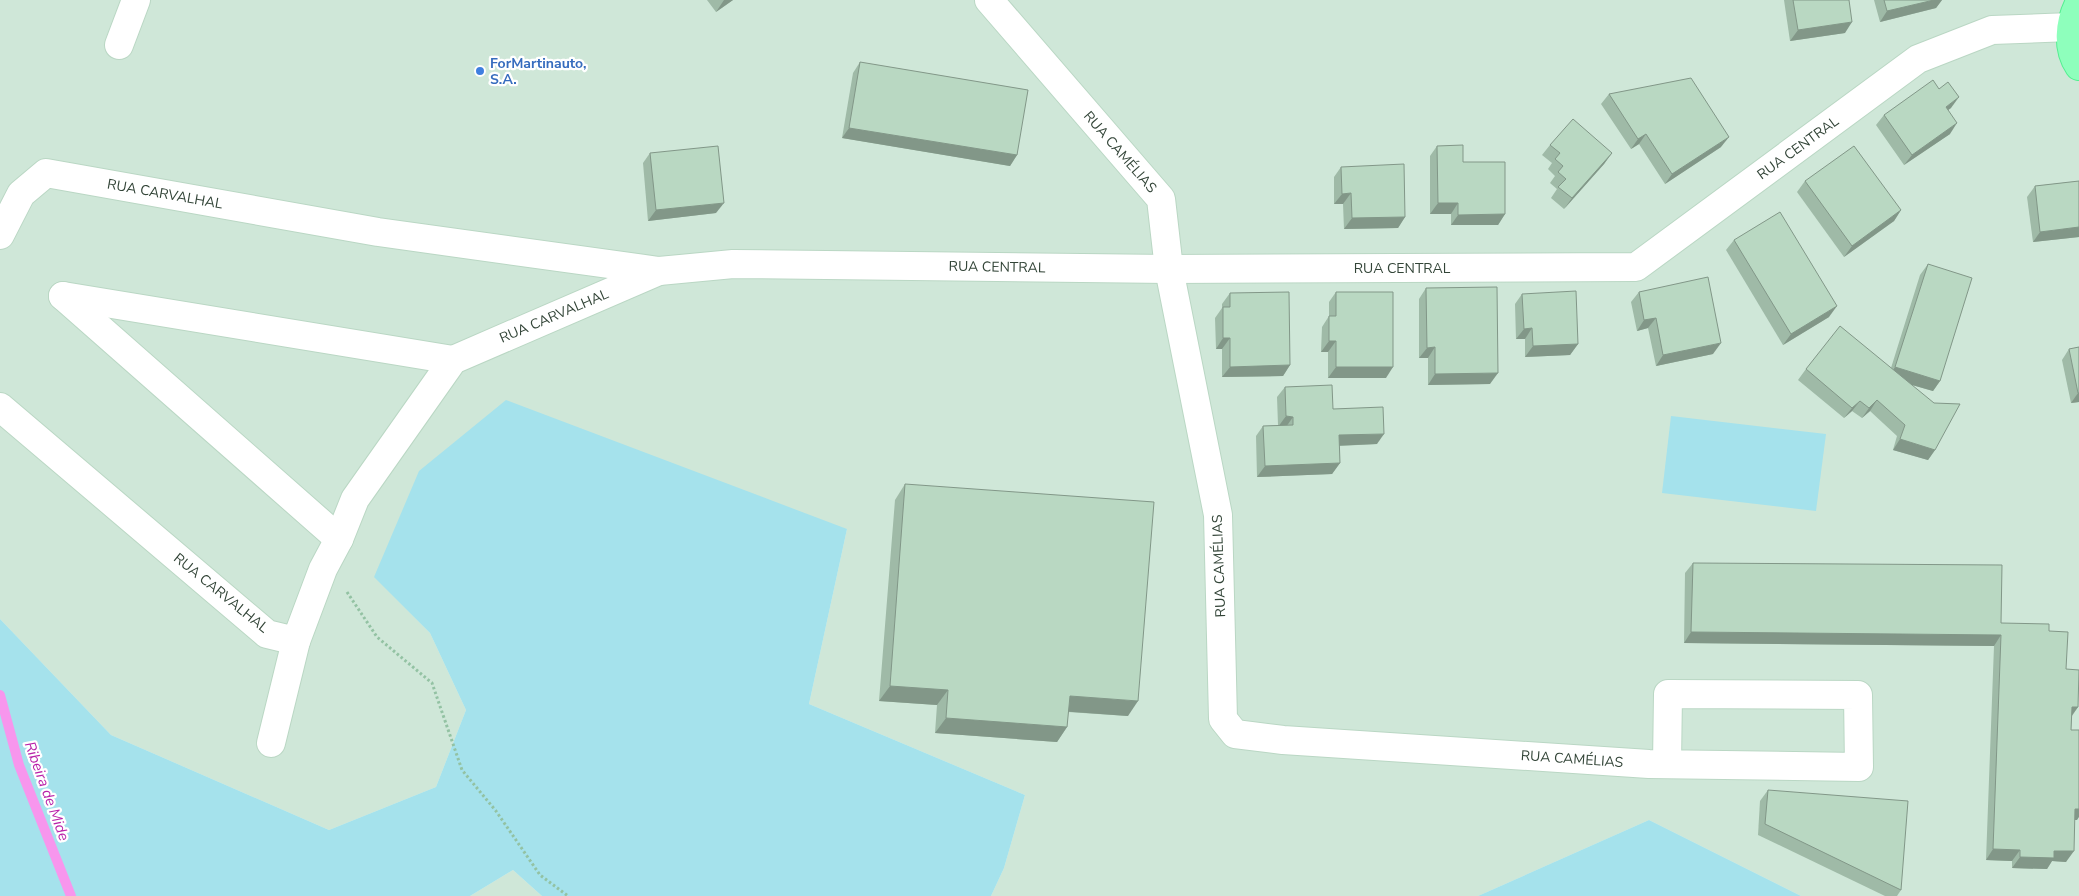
<svg xmlns="http://www.w3.org/2000/svg" width="2079" height="896" font-family="'Nunito Sans',sans-serif">
  <rect width="100%" height="100%" fill="#e1f3e8"/>
  <g fill="#cfe7d8">
    <polygon points="0,0 2079,0 2079,896 1801,896 1649,820 1478,896 991,896 1004,868 1025,795 809,704 847,529 374,576 430,633 466,710 436,787 329,830 111,735 0,619"/>
    <polygon points="513,870 542,896 470,896"/>
  </g>
  <g fill="#a5e2ec">
    <polygon points="506,400 847,529 809,704 1025,795 1004,868 991,896 542,896 513,870 470,896 0,896 0,619 111,735 329,830 436,787 466,710 430,633 374,577 419,471"/>
    <polygon points="1671,416 1826,434 1816,511 1662,493"/>
    <polygon points="1649,820 1801,896 1478,896"/>
  </g>
  <g fill="none" stroke-linecap="round" stroke-linejoin="round">
    <polyline stroke="#f796ed" stroke-width="10" points="0,695 19,765 71,896"/>
    <g stroke="#bad7c4" stroke-width="30">
      <g id="street">
        <polyline points="989,0 1161,199 1169,269 1218,515 1223,719 1235,734 1283,740 1649,764 1859,767 1858,695 1668,694 1667,764"/>
        <polyline points="119,45 136,0"/>
        <polyline points="0,235 21,194 46,173 378,232 659,271 733,264 1169,269 1636,267 1918,59 1992,30 2071,27"/>
        <polyline points="63,296 453,360"/>
        <polyline points="63,296 339,539"/>
        <polyline points="0,407 267,634 296,641 323,569 339,539 355,499 453,360 659,271"/>
        <polyline points="271,743 296,641"/>
      </g>
    </g>
    <g stroke="#53ef90" stroke-width="30">
      <path id="primary" d="M2079,4C2069,23 2067,48 2079,66"/>
    </g>
    <polyline stroke="#93c2a3" stroke-width="3" stroke-dasharray="2.5 2.5" stroke-linecap="butt" points="347,592 377,637 432,683 462,770 496,811 540,875 568,896"/>
    <use href="#street" stroke="#fff" stroke-width="28"/>
    <use href="#primary" stroke="#8effbc" stroke-width="28"/>
  </g>
  <g fill="#9fbaa7">
    <polygon points="707,0 733,0 716,12"/>
    <polygon points="1784,0 1849,0 1845,33 1790,41"/>
    <polygon points="1874,0 1942,0 1936,8 1880,22"/>
    <polygon points="860,62 1017,155 1010,166 842,138 853,73"/>
    <polygon points="1609,94 1721,147 1665,184 1639,144 1631,149 1601,104"/>
    <polygon points="1951,108 1948,110 1950,134 1904,165 1876,125 1884,115"/>
    <polygon points="1550,145 1612,153 1604,164 1564,209 1551,198 1557,189 1550,183 1555,176 1548,169 1552,163 1542,155"/>
    <polygon points="1437,146 1463,162 1505,214 1498,225 1451,225 1451,214 1430,214 1430,156"/>
    <polygon points="650,153 716,213 648,221 643,163"/>
    <polygon points="1341,167 1405,217 1398,228 1344,229 1343,204 1334,204 1334,177"/>
    <polygon points="1805,181 1901,210 1894,221 1844,257 1797,192"/>
    <polygon points="2079,181 2079,237 2033,242 2027,197 2035,186"/>
    <polygon points="1734,240 1829,317 1783,345 1726,250"/>
    <polygon points="1928,264 1940,381 1933,391 1912,385 1935,450 1928,460 1893,450 1897,436 1870,411 1862,418 1852,411 1844,418 1798,380 1806,369 1891,368 1920,275"/>
    <polygon points="1426,288 1490,384 1428,385 1428,358 1419,358 1419,299"/>
    <polygon points="1336,292 1386,378 1328,378 1328,352 1321,352 1322,327 1329,316 1329,302"/>
    <polygon points="1639,292 1713,354 1656,366 1648,328 1637,331 1631,302"/>
    <polygon points="1230,293 1290,365 1283,376 1222,377 1222,349 1216,349 1215,318 1222,308 1222,304"/>
    <polygon points="1522,294 1578,344 1570,355 1525,357 1525,339 1516,339 1515,304"/>
    <polygon points="2079,347 2079,402 2071,403 2062,360 2069,349"/>
    <polygon points="1285,387 1333,409 1377,444 1339,446 1340,463 1332,474 1257,477 1256,436 1263,426 1278,425 1277,397"/>
    <polygon points="905,484 1128,716 1068,712 1067,727 1057,742 935,733 937,705 879,701 895,500"/>
    <polygon points="1693,563 2001,623 2049,631 2066,669 2078,707 2072,716 2071,730 2077,820 2074,820 2066,862 2052,861 2047,869 2012,868 2012,861 1986,860 1994,646 1684,643 1685,573"/>
    <polygon points="1768,790 1901,890 1897,896 1885,896 1758,835 1760,801"/>
  </g>
  <g fill="#829788">
    <polygon points="724,0 733,0 716,12"/>
    <polygon points="1934,0 1942,0 1936,8 1880,22 1887,11"/>
    <polygon points="1852,22 1845,33 1790,41 1798,30"/>
    <polygon points="1959,97 1951,108 1938,117 1946,107"/>
    <polygon points="1957,123 1950,134 1904,165 1912,155"/>
    <polygon points="849,128 1017,155 1010,166 842,138"/>
    <polygon points="1646,134 1639,144 1631,149 1638,139"/>
    <polygon points="1729,137 1721,147 1665,184 1672,174"/>
    <polygon points="1612,153 1604,164 1564,209 1572,198"/>
    <polygon points="1351,193 1343,204 1334,204 1342,194"/>
    <polygon points="724,203 716,213 648,221 656,210"/>
    <polygon points="1438,203 1458,203 1451,214 1430,214"/>
    <polygon points="1901,210 1894,221 1844,257 1852,246"/>
    <polygon points="1505,214 1498,225 1451,225 1458,215"/>
    <polygon points="1405,217 1398,228 1344,229 1352,218"/>
    <polygon points="2079,227 2079,237 2033,242 2040,232"/>
    <polygon points="1837,306 1829,317 1783,345 1791,334"/>
    <polygon points="1656,318 1648,328 1637,331 1644,320"/>
    <polygon points="1532,328 1525,339 1516,339 1524,329"/>
    <polygon points="1223,338 1230,338 1222,349 1216,349"/>
    <polygon points="1329,341 1336,341 1328,352 1321,352"/>
    <polygon points="1721,343 1713,354 1656,366 1663,355"/>
    <polygon points="1578,344 1570,355 1525,357 1533,346"/>
    <polygon points="1435,347 1428,358 1419,358 1427,348"/>
    <polygon points="1290,365 1283,376 1222,377 1230,367"/>
    <polygon points="1336,367 1393,367 1386,378 1328,378"/>
    <polygon points="1895,367 1940,381 1933,391 1888,378"/>
    <polygon points="1498,373 1490,384 1428,385 1435,374"/>
    <polygon points="2078,393 2079,393 2079,402 2071,403"/>
    <polygon points="1877,400 1870,411 1862,418 1869,408"/>
    <polygon points="1860,401 1852,411 1844,418 1852,408"/>
    <polygon points="1286,416 1293,417 1286,427 1278,427"/>
    <polygon points="1384,434 1377,444 1331,446 1339,435"/>
    <polygon points="1900,439 1935,450 1928,460 1893,450"/>
    <polygon points="1340,463 1332,474 1257,477 1265,466"/>
    <polygon points="1691,632 2001,635 1994,646 1684,643"/>
    <polygon points="890,686 948,690 937,705 879,701"/>
    <polygon points="1070,696 1138,701 1128,716 1059,711"/>
    <polygon points="2072,707 2078,707 2070,718"/>
    <polygon points="946,718 1067,727 1057,742 935,733"/>
    <polygon points="2075,809 2079,809 2079,817 2077,820 2067,820"/>
    <polygon points="1993,849 2020,850 2012,861 1986,860"/>
    <polygon points="2054,851 2074,851 2066,862 2052,861 2047,869 2012,868 2020,857"/>
  </g>
  <g fill="#b9d8c2" stroke="#829788">
    <polygon points="1793,0 1849,0 1852,22 1798,30"/>
    <polygon points="1884,0 1934,0 1887,11"/>
    <polygon points="860,62 1028,90 1017,155 849,128"/>
    <polygon points="1691,78 1729,137 1672,174 1646,134 1638,139 1609,94"/>
    <polygon points="1933,80 1939,89 1948,82 1959,97 1946,107 1957,123 1912,155 1884,115"/>
    <polygon points="1573,119 1612,153 1572,198 1558,187 1566,179 1558,172 1563,166 1555,159 1560,153 1550,145"/>
    <polygon points="1463,145 1463,162 1505,162 1505,214 1458,215 1458,203 1438,203 1437,146"/>
    <polygon points="718,146 724,203 656,210 650,153"/>
    <polygon points="1854,146 1901,210 1852,246 1805,181"/>
    <polygon points="1404,164 1405,217 1352,218 1351,193 1342,194 1341,167"/>
    <polygon points="2079,181 2079,227 2040,232 2035,186"/>
    <polygon points="1780,212 1837,306 1791,334 1734,240"/>
    <polygon points="1928,264 1972,278 1940,381 1895,367"/>
    <polygon points="1708,277 1721,343 1663,355 1656,318 1644,320 1639,292"/>
    <polygon points="1497,287 1498,373 1435,374 1435,347 1427,348 1426,288"/>
    <polygon points="1576,291 1578,344 1533,346 1532,328 1524,329 1522,294"/>
    <polygon points="1289,292 1290,365 1230,367 1230,338 1223,338 1223,307 1230,307 1230,293"/>
    <polygon points="1336,292 1393,292 1393,367 1336,367 1336,341 1329,341 1329,316 1336,316"/>
    <polygon points="1840,326 1934,403 1960,404 1935,450 1900,439 1905,425 1877,400 1869,408 1860,401 1852,408 1806,369"/>
    <polygon points="2079,347 2079,393 2078,393 2069,349"/>
    <polygon points="1332,385 1333,409 1383,407 1384,434 1339,435 1340,463 1265,466 1263,426 1293,425 1293,417 1286,416 1285,387"/>
    <polygon points="905,484 1154,502 1138,701 1070,696 1067,727 946,718 948,690 890,686"/>
    <polygon points="1693,563 2002,565 2001,623 2049,624 2049,631 2068,632 2066,669 2079,670 2078,707 2072,707 2071,730 2079,730 2079,809 2075,809 2074,851 2054,851 2054,858 2020,857 2020,850 1993,849 2001,635 1691,632"/>
    <polygon points="1768,790 1908,801 1901,890 1765,824"/>
  </g>
  <circle fill="#3f7fe0" stroke="#fff" stroke-width="2" cx="480" cy="71" r="5"/>
  <g text-anchor="middle" dominant-baseline="central" stroke-width="4.5" stroke-linejoin="round" paint-order="stroke">
    <g font-size="14" font-weight="bold" fill="#366cbe" stroke="#fff" text-anchor="start">
      <text x="490" y="63">ForMartinauto,<tspan x="490" dy="16">S.A.</tspan></text>
    </g>
    <g font-size="14" fill="#324437" stroke="#fff">
      <text transform="translate(1798 148) rotate(-36)">RUA CENTRAL</text>
      <text transform="translate(1120 152) rotate(49)">RUA CAMÉLIAS</text>
      <text transform="translate(165 194) rotate(10)">RUA CARVALHAL</text>
      <text transform="translate(997 267) rotate(1)">RUA CENTRAL</text>
      <text x="1402" y="268">RUA CENTRAL</text>
      <text transform="translate(554 316) rotate(-23)">RUA CARVALHAL</text>
      <text transform="translate(1219 566) rotate(-92)">RUA CAMÉLIAS</text>
      <text transform="translate(221 593) rotate(39)">RUA CARVALHAL</text>
      <text transform="translate(1572 759) rotate(4)">RUA CAMÉLIAS</text>
    </g>
    <g font-size="15" font-style="italic" fill="#b922a9" stroke="#fff">
      <text transform="translate(47 791) rotate(70)">Ribeira de Mide</text>
    </g>
  </g>
</svg>
